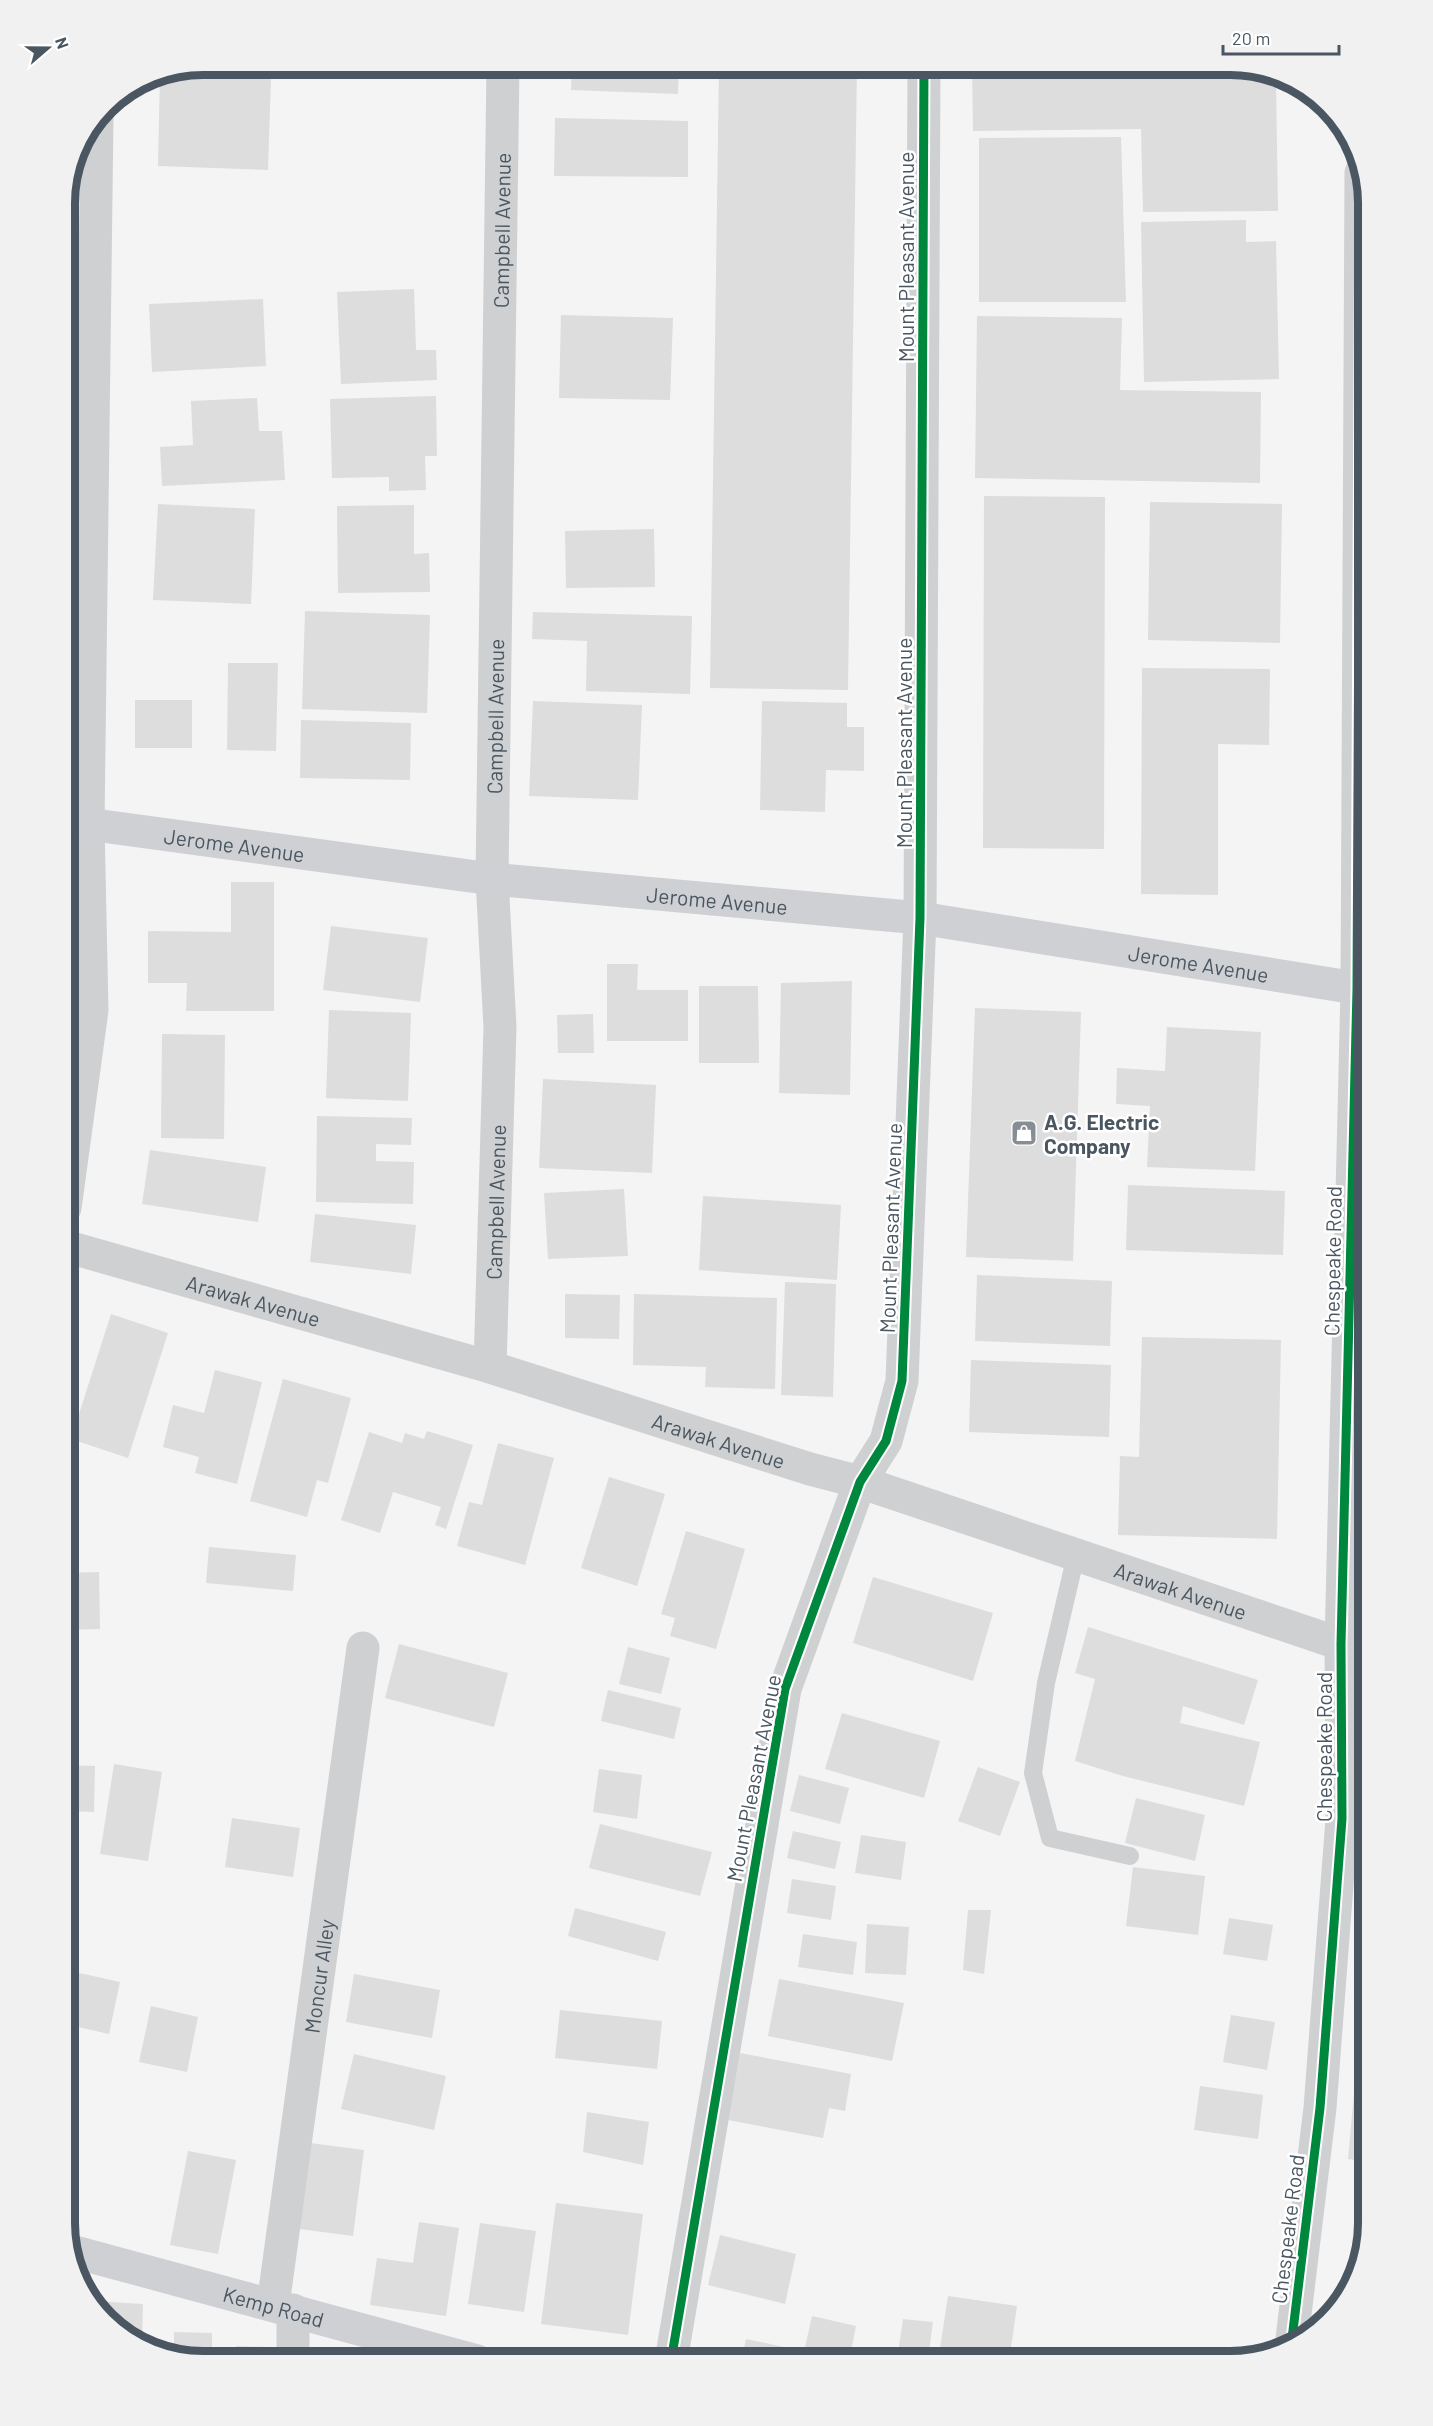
<svg xmlns="http://www.w3.org/2000/svg" width="1433" height="2426" font-family="Barlow,sans-serif">
  <rect width="100%" height="100%" fill="#f4f4f4"/>
  <g fill="#ddddde">
    <polygon points="361,65 427,65 427,66 361,70"/>
    <polygon points="572,65 679,65 678,94 571,90"/>
    <polygon points="719,65 857,65 848,690 710,688"/>
    <polygon points="972,65 1239,65 1276,78 1278,211 1143,212 1141,129 973,131"/>
    <polygon points="160,74 271,78 268,170 158,166"/>
    <polygon points="555,118 688,121 688,177 554,176"/>
    <polygon points="1121,137 1126,302 979,302 979,138"/>
    <polygon points="1246,220 1246,242 1276,241 1279,379 1144,382 1141,222"/>
    <polygon points="414,289 416,350 436,350 437,380 341,384 337,292"/>
    <polygon points="263,299 266,366 152,372 149,304"/>
    <polygon points="561,315 673,318 670,400 559,398"/>
    <polygon points="977,316 1122,318 1120,390 1261,392 1260,483 975,478"/>
    <polygon points="436,396 437,456 425,456 426,490 389,491 389,477 332,478 330,399"/>
    <polygon points="257,398 259,431 282,431 285,480 162,486 160,447 193,445 191,401"/>
    <polygon points="984,496 1105,497 1104,849 983,848"/>
    <polygon points="1150,502 1282,504 1280,643 1148,640"/>
    <polygon points="158,504 255,509 251,604 153,600"/>
    <polygon points="414,505 414,554 429,553 430,592 338,593 337,506"/>
    <polygon points="654,529 655,587 566,588 565,531"/>
    <polygon points="305,611 430,615 427,713 302,709"/>
    <polygon points="533,612 692,616 690,694 586,691 587,641 532,639"/>
    <polygon points="228,663 278,663 276,751 227,750"/>
    <polygon points="1142,668 1270,669 1269,745 1218,744 1218,895 1141,894"/>
    <rect x="135" y="700" width="57" height="48"/>
    <polygon points="533,701 642,705 638,800 529,796"/>
    <polygon points="762,701 847,703 847,727 864,727 864,771 826,770 825,812 760,810"/>
    <polygon points="301,720 411,723 410,780 300,778"/>
    <polygon points="231,882 274,882 274,1011 186,1011 187,983 148,983 148,931 231,932"/>
    <polygon points="331,926 428,938 420,1002 323,990"/>
    <polygon points="607,964 638,964 637,990 688,990 688,1041 607,1041"/>
    <polygon points="852,981 850,1095 779,1093 781,983"/>
    <polygon points="699,986 758,986 759,1063 699,1063"/>
    <polygon points="975,1008 1081,1012 1073,1261 966,1257"/>
    <polygon points="329,1010 411,1013 408,1101 326,1098"/>
    <polygon points="593,1014 594,1053 558,1053 557,1015"/>
    <polygon points="1167,1027 1261,1032 1255,1171 1147,1167 1150,1106 1116,1104 1117,1068 1165,1071"/>
    <polygon points="162,1034 225,1035 224,1139 161,1138"/>
    <polygon points="543,1079 656,1085 652,1173 539,1168"/>
    <polygon points="317,1116 412,1118 411,1145 376,1144 376,1161 414,1162 413,1204 316,1202"/>
    <polygon points="150,1150 266,1167 258,1222 142,1204"/>
    <polygon points="1128,1185 1285,1191 1283,1255 1126,1250"/>
    <polygon points="624,1189 628,1256 548,1259 544,1193"/>
    <polygon points="703,1196 841,1205 837,1280 699,1270"/>
    <polygon points="315,1214 416,1225 411,1274 310,1262"/>
    <polygon points="977,1275 1112,1281 1110,1346 975,1341"/>
    <polygon points="785,1282 836,1284 833,1397 781,1395"/>
    <polygon points="565,1294 620,1295 619,1339 565,1338"/>
    <polygon points="634,1294 777,1298 775,1389 705,1387 706,1367 633,1365"/>
    <polygon points="111,1314 168,1333 128,1458 71,1439"/>
    <polygon points="1142,1337 1281,1340 1277,1539 1118,1535 1120,1456 1139,1457"/>
    <polygon points="971,1360 1111,1365 1109,1437 969,1432"/>
    <polygon points="215,1370 262,1382 237,1484 195,1473 199,1457 163,1447 173,1405 204,1413"/>
    <polygon points="283,1379 351,1398 328,1483 317,1480 307,1517 250,1501"/>
    <polygon points="427,1431 473,1445 446,1529 435,1525 441,1507 393,1492 380,1533 341,1520 369,1432 402,1443 405,1433 424,1439"/>
    <polygon points="498,1443 554,1458 525,1565 457,1546 469,1502 482,1505"/>
    <polygon points="609,1477 665,1494 637,1586 581,1568"/>
    <polygon points="686,1531 745,1549 716,1649 670,1636 675,1618 661,1614"/>
    <polygon points="209,1547 296,1555 293,1591 206,1583"/>
    <polygon points="99,1572 100,1629 65,1630 65,1573"/>
    <polygon points="873,1577 993,1613 973,1681 853,1643"/>
    <polygon points="1088,1627 1258,1680 1244,1725 1183,1706 1180,1723 1260,1742 1244,1806 1123,1776 1075,1761 1095,1679 1075,1673"/>
    <polygon points="399,1644 508,1673 494,1727 385,1698"/>
    <polygon points="628,1647 670,1658 661,1694 619,1684"/>
    <polygon points="608,1690 681,1708 674,1739 601,1721"/>
    <polygon points="842,1713 940,1741 924,1798 825,1769"/>
    <polygon points="114,1764 162,1772 148,1861 100,1854"/>
    <polygon points="65,1765 95,1766 94,1812 65,1811"/>
    <polygon points="978,1767 1020,1782 1000,1836 958,1821"/>
    <polygon points="599,1769 642,1775 637,1819 593,1812"/>
    <polygon points="799,1775 849,1788 840,1824 790,1811"/>
    <polygon points="1136,1798 1205,1815 1195,1861 1125,1843"/>
    <polygon points="232,1818 300,1828 293,1877 225,1867"/>
    <polygon points="600,1824 712,1852 700,1896 589,1868"/>
    <polygon points="793,1831 841,1842 835,1869 787,1858"/>
    <polygon points="861,1835 906,1842 901,1880 855,1873"/>
    <polygon points="1133,1867 1205,1876 1198,1935 1126,1926"/>
    <polygon points="792,1879 836,1886 831,1920 787,1913"/>
    <polygon points="575,1908 666,1932 658,1961 568,1936"/>
    <polygon points="968,1910 991,1910 984,1974 963,1970"/>
    <polygon points="1229,1918 1273,1925 1267,1961 1223,1954"/>
    <polygon points="867,1924 909,1927 906,1975 865,1973"/>
    <polygon points="803,1934 857,1942 853,1975 798,1967"/>
    <polygon points="66,1970 120,1982 109,2034 65,2024"/>
    <polygon points="354,1974 440,1990 432,2038 346,2022"/>
    <polygon points="779,1979 904,2003 892,2061 768,2036"/>
    <polygon points="151,2006 198,2017 187,2072 139,2062"/>
    <polygon points="560,2010 662,2021 657,2069 555,2058"/>
    <polygon points="1231,2015 1275,2022 1267,2070 1223,2062"/>
    <polygon points="740,2053 851,2074 845,2111 829,2108 823,2138 728,2120"/>
    <polygon points="354,2054 446,2076 434,2130 341,2109"/>
    <polygon points="65,2057 79,2060 66,2145 65,2145"/>
    <polygon points="1200,2086 1263,2095 1258,2139 1194,2130"/>
    <polygon points="1354,2093 1368,2094 1368,2162 1348,2159"/>
    <polygon points="587,2112 649,2122 643,2165 583,2152"/>
    <polygon points="303,2142 364,2150 353,2236 292,2228"/>
    <polygon points="188,2151 236,2160 218,2254 170,2245"/>
    <polygon points="556,2203 643,2214 628,2335 541,2324"/>
    <polygon points="419,2222 459,2228 446,2316 370,2305 377,2258 413,2263"/>
    <polygon points="480,2223 536,2231 524,2312 468,2304"/>
    <polygon points="720,2235 796,2254 785,2304 708,2285"/>
    <polygon points="948,2296 1017,2306 1009,2361 938,2361"/>
    <polygon points="94,2301 143,2304 142,2343 126,2338"/>
    <polygon points="812,2316 856,2326 849,2361 802,2361"/>
    <polygon points="903,2319 933,2322 928,2359 898,2353"/>
    <polygon points="174,2332 212,2333 212,2361 195,2361 174,2354"/>
    <polygon points="746,2339 784,2347 781,2361 741,2361"/>
    <polygon points="236,2346 268,2347 268,2361 236,2361"/>
  </g>
  <g fill="none" stroke-linecap="round" stroke-linejoin="round">
    <polyline stroke="#ced0d2" stroke-width="18" points="1076,1555 1046,1683 1033,1773 1050,1838 1130,1856"/>
    <g stroke="#ced0d2" stroke-width="33">
      <polyline points="65,1208 92,1010 88,824 97,116"/>
      <path id="s1" d="M65,1246L490,1367L810,1469L860,1482L1341,1644L1368,1650"/>
      <path id="s2" d="M490,1367L500,1027L492,879L503,65"/>
      <path id="s3" d="M273,2305L363,1648"/>
      <polyline points="293,2310 293,2361"/>
      <polyline points="1291,2347 1320,2108 1342,1819 1341,1644 1357,989 1361,173"/>
      <polyline points="671,2361 785,1689 860,1482 886,1441 902,1381 920,918 924,65"/>
    </g>
    <g stroke="#ced0d4" stroke-width="33">
      <path id="s4" d="M65,821L492,879L920,918L1368,990"/>
      <path id="s5" d="M71,2251L477,2361"/>
    </g>
    <g stroke="#fff" stroke-width="13">
      <g id="cycleway">
        <polyline points="1291,2347 1320,2108 1342,1819 1341,1644 1357,989 1361,173"/>
        <polyline points="671,2361 785,1689 860,1482 886,1441 902,1381 920,918 924,65"/>
      </g>
    </g>
    <use href="#cycleway" stroke="#00873e" stroke-width="9"/>
  </g>
  <defs>
    <g id="shop-square" transform="scale(1.35)"><rect x="-9" y="-9" width="18" height="18" rx="4" fill="#868d94" stroke="#fff"/><path d="M-5-2.5h2.3a2.7 3.5 0 0 1 5.4 0H5L5.5 6h-11ZM-1.5-2.5h3a1.5 2.3 0 0 0-3 0Z" fill="#fff"/></g>
  </defs>
  <g fill-rule="evenodd">
    <use href="#shop-square" x="1024" y="1133"/>
  </g>
  <g text-anchor="middle" dominant-baseline="central" stroke-width="5" stroke-linejoin="round" paint-order="stroke">
    <g font-size="21" fill="#4a5661" stroke="#fff">
      <text stroke="none"><textPath href="#s2" startOffset="1137">Campbell Avenue</textPath></text>
      <text transform="translate(905 257) rotate(-90)">Mount Pleasant Avenue</text>
      <text stroke="none"><textPath href="#s2" startOffset="651">Campbell Avenue</textPath></text>
      <text transform="translate(903 743) rotate(-90)">Mount Pleasant Avenue</text>
      <text stroke="none"><textPath href="#s4" startOffset="171">Jerome Avenue</textPath></text>
      <text stroke="none"><textPath href="#s4" startOffset="657">Jerome Avenue</textPath></text>
      <text stroke="none"><textPath href="#s4" startOffset="1143">Jerome Avenue</textPath></text>
      <text stroke="none"><textPath href="#s2" startOffset="165">Campbell Avenue</textPath></text>
      <text transform="translate(890 1228) rotate(-88)">Mount Pleasant Avenue</text>
      <text transform="translate(1332 1261) rotate(-89)">Chespeake Road</text>
      <text stroke="none"><textPath href="#s1" startOffset="196">Arawak Avenue</textPath></text>
      <text stroke="none"><textPath href="#s1" startOffset="682">Arawak Avenue</textPath></text>
      <text stroke="none"><textPath href="#s1" startOffset="1168">Arawak Avenue</textPath></text>
      <text transform="translate(1323 1747) rotate(-90)">Chespeake Road</text>
      <text transform="translate(753 1778) rotate(-79)">Mount Pleasant Avenue</text>
      <text stroke="none"><textPath href="#s3" startOffset="332">Moncur Alley</textPath></text>
      <text transform="translate(1287 2229) rotate(-83)">Chespeake Road</text>
      <text stroke="none"><textPath href="#s5" startOffset="210">Kemp Road</textPath></text>
    </g>
    <g font-size="21" font-weight="bold" fill="#4a5661" stroke="#fff" text-anchor="start">
      <text x="1044" y="1121">A.G. Electric<tspan x="1044" dy="24">Company</tspan></text>
    </g>
  </g>
  <path d="M0 0H1433V2426H0ZM203 75H1230A128 128 0 0 1 1358 203V2223A128 128 0 0 1 1230 2351H203A128 128 0 0 1 75 2223V203A128 128 0 0 1 203 75Z" fill="#f1f1f2" fill-rule="evenodd"/>
  <path fill="none" stroke="#4a5661" stroke-width="8" d="M203 75H1230A128 128 0 0 1 1358 203V2223A128 128 0 0 1 1230 2351H203A128 128 0 0 1 75 2223V203A128 128 0 0 1 203 75Z"/>
  <g transform="translate(48 48) rotate(70)" stroke="#ffffff" stroke-width="4.5" paint-order="stroke">
  <path d="M0-4.5L10 22L0 15L-10 22Z" fill="#4a5661"/>
  <text y="-9" font-size="16" font-weight="bold" text-anchor="middle" fill="#4a5661">N</text>
  </g>
  <path d="M1223 45v9h116v-9" fill="none" stroke="#4a5661" stroke-width="3"/>
  <text x="1232" y="45" font-size="18" fill="#4a5661" stroke="#ffffff" stroke-width="4.5" paint-order="stroke">20 m</text>
</svg>
